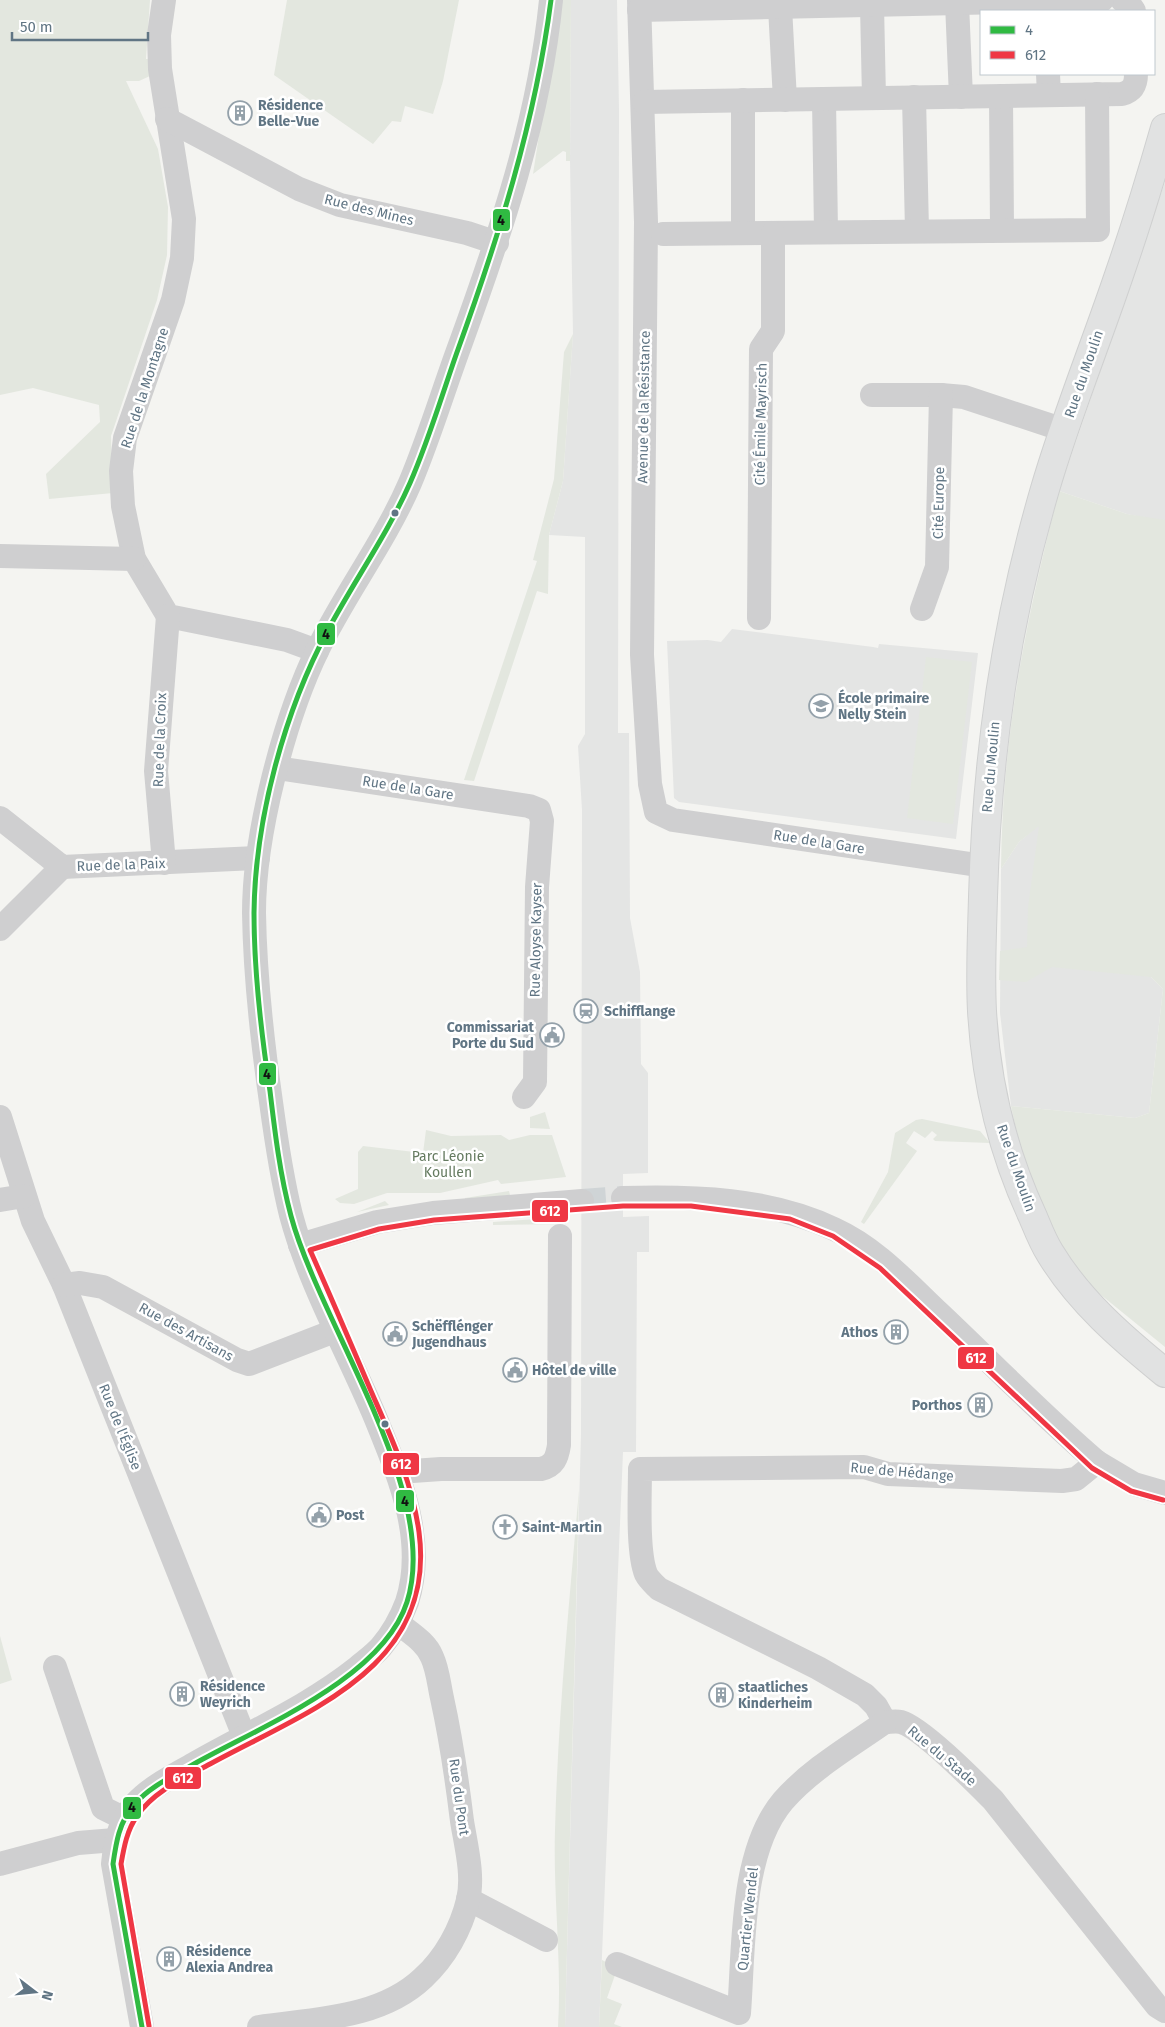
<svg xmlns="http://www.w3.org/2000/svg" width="1165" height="2027" font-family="'Fira Sans',sans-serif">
  <rect width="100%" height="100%" fill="#f4f4f1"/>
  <g fill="#e4e5e4">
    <polygon points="571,0 617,0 619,110 618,733 629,733 630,918 640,972 641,1064 648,1073 648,1173 623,1174 623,1217 649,1216 649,1252 637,1252 636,1452 623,1452 599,2027 565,2027 581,1434 582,810 578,746 585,734 585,537 549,535 563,481 573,334 570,161"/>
    <polygon points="1165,182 1165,520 1160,521 1127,514 1059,491"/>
    <polygon points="732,629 873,647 878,648 879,644 978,653 956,839 679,802 674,798 667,641 708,640 721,642"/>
    <polygon points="1039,825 1151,977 1163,989 1149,1113 1135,1118 1011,1106 1000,1013 1001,869 1019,842"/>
  </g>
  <g fill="#e3e7df">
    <polygon points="0,0 150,0 146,59 155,59 150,76 139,81 126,81 158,149 168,207 167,255 157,300 111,436 113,493 49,499 46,474 100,422 99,405 33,388 0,395"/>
    <polygon points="287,0 459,0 443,81 433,114 405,106 401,122 392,121 373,144 274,75"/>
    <polygon points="560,0 571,0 570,161 566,161 566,152 563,151 533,174"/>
    <polygon points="573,334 563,481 549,535 548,594 537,591 474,781 464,780 537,561 533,560 554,479 564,352"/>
    <path d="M1059,491L1127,514L1165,520V1347L1090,1286L1062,1249L1038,1198L1020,1147L1011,1106L1135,1118L1149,1113L1163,989L1151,977L1052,967L1026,982L999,980L1000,951L1027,947L1028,907L1039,826L1019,842L1001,869C1002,737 1026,619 1059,491Z"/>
    <polygon points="926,657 972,662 953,824 907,818"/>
    <polygon points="545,1112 550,1129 530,1128 530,1117"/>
    <polygon points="922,1119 980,1131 990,1143 935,1141 933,1139 937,1135 932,1131 925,1138 914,1131 906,1143 917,1151 864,1224 861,1222 888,1172 895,1133 916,1120"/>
    <polygon points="426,1130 451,1136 501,1135 509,1140 530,1135 552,1135 566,1177 501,1184 498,1180 440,1193 387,1193 354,1204 340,1203 335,1199 358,1189 358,1152 363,1146 423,1153"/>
    <polygon points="509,1191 510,1195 465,1201 465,1198"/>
    <polygon points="385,1201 389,1205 357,1212"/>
    <polygon points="566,1217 566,1224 493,1225 493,1222"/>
    <path d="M579,1490L565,2027H558C562,1961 553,1896 555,1830C558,1717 569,1604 579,1490Z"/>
    <polygon points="0,1636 12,1680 0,1684"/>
    <polygon points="602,1960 608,1963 615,1975 607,1998 622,2004 614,2024 622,2027 599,2027"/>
  </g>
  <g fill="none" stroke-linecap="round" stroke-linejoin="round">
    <polyline stroke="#cfd4d6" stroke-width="24" stroke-dasharray="24 12" stroke-linecap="butt" points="582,1201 623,1198"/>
    <g stroke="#cfd0d0" stroke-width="30">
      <path id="major" d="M1165,128C1151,177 1136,226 1119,275C1095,346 1066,417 1045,489C1005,626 987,755 983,897C982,935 980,973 982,1011C986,1081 1003,1153 1033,1217C1038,1229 1043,1242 1050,1253C1079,1301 1122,1338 1165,1373"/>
    </g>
    <g stroke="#cfcfd0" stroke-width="24">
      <polyline points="164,0 159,35 160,69 184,219 182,258 173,300 125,438 121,471 123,506 134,559 168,616 287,640 317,651"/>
      <polyline points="639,0 646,222 642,655 650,784 656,812 673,820 984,866"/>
      <polyline points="1122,0 1128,2 1134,11"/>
      <polyline points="957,3 961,97"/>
      <polyline points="872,5 874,98"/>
      <polyline points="780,7 785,100"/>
      <polyline points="639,10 1102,0"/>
      <polyline points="1048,74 1049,95"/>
      <polyline points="1001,96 1002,230"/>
      <polyline points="914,97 917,231"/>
      <polyline points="824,99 826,232"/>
      <polyline points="743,100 743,233"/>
      <path d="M644,102L1122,94C1133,91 1136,85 1136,74"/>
      <polyline points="167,119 299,189 340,205 467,233 497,243"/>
      <polyline points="663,234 1098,230 1097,94"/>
      <polyline points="872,395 941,395 964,397 1064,430"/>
      <polyline points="0,556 134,559"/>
      <polyline points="922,609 937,567 941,395"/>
      <polyline points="759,618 761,349 773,331 773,233"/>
      <polyline points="277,768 529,806 539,810 542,821 537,887 535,1082 524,1097"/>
      <polyline points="0,818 62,867 258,858"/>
      <polyline points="164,863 156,771 168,616"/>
      <polyline points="0,929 62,867"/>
      <polyline points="0,1117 33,1221 64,1285 244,1736"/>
      <path d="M623,1198C694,1196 769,1198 834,1229C876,1248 907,1283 940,1314C992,1363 1042,1415 1097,1462L1134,1484L1165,1493"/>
      <polyline points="0,1200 24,1196"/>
      <polyline points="300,1245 377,1222 433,1213 582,1201"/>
      <polyline points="64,1285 80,1283 103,1287 237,1360 249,1364 337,1330"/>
      <path d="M398,1472L441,1469H541C554,1466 557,1458 559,1445L560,1236"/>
      <polyline points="55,1667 103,1808 125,1819"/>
      <path d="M885,1722L876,1706L865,1695L818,1668L659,1589C654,1584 649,1580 646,1574C637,1552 640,1494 640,1469L864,1467L888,1474L1062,1481L1076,1479L1097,1462"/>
      <path d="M885,1722C890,1722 896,1721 901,1722C922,1728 976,1783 993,1800L1157,2006L1165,2011"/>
      <polyline points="0,1864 78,1843 115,1840"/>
      <polyline points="468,1899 546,1940"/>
      <path d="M617,1964L739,2013C744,1948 740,1852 783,1801C811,1769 851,1746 885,1722"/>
      <path d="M142,2027L113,1864C115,1843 119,1822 134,1805C150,1787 173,1776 194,1764C248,1733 308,1707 357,1668C365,1661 374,1655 381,1647C392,1634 401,1618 407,1602C427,1540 399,1476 376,1419C348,1352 310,1286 291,1215C282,1179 276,1139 271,1102C262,1039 255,976 254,913C254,835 284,719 318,649C346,592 385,541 410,483C429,438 443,391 460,345C501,232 539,120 551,0"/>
      <path d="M259,2027C313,2019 380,2019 423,1978C445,1958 461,1929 468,1900C474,1876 466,1846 462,1821C457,1780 451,1739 442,1698C439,1685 438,1670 432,1657C426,1642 410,1633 398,1623"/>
    </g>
    <use href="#major" stroke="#e1e2e2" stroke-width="28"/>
    <g stroke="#fff" stroke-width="9">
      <path id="bus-1" d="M142,2027L113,1864C116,1843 119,1822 134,1805C149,1787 173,1776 194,1764C260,1727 383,1678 407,1602C442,1494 320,1324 291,1216C280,1175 275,1133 270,1091C261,1032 254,972 254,913C255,820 284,712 328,630C354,581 387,535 410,483C428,442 441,398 456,355C498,239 535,123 551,0"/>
    </g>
    <g stroke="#fff" stroke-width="9">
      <path id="bus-2" d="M149,2026L121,1864C124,1847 127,1830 137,1816C154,1791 184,1778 210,1764C307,1711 437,1668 419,1532C412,1481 391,1437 371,1391C351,1344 331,1297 310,1250L379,1229L434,1220L623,1206H691L790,1219L833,1236L880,1268L1092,1468L1131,1491L1163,1500"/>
    </g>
    <use href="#bus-1" stroke="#30ba42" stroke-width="5"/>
    <use href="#bus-2" stroke="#ef3744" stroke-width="5"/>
  </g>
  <defs>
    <g id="building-ring" transform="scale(1.25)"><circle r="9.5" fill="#fff" stroke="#94a1aa" stroke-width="1.5"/><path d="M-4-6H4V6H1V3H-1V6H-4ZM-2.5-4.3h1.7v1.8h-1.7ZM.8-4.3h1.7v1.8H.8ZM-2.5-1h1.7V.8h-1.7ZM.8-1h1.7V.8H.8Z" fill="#94a1aa"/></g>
    <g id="school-ring" transform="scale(1.25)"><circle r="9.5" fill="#fff" stroke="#94a1aa" stroke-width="1.5"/><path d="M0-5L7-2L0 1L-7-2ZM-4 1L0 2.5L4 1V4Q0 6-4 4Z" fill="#94a1aa"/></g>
    <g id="station-ring" transform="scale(1.25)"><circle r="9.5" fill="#fff" stroke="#94a1aa" stroke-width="1.5"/><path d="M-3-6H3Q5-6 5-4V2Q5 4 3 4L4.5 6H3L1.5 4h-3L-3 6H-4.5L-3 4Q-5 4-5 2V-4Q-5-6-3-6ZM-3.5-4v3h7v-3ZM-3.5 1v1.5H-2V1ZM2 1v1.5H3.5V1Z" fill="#94a1aa"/></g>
    <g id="civic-ring" transform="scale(1.25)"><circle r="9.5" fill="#fff" stroke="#94a1aa" stroke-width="1.5"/><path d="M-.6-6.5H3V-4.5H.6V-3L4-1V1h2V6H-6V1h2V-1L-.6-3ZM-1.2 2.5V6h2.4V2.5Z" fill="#94a1aa"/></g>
    <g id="church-ring" transform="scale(1.25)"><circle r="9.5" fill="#fff" stroke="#94a1aa" stroke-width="1.5"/><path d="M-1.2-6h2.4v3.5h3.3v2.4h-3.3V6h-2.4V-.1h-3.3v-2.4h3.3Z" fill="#94a1aa"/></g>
  </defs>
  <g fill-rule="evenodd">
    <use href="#building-ring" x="240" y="113"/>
    <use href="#school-ring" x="821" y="706"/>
    <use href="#station-ring" x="586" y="1011"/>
    <use href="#civic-ring" x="552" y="1035"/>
    <use href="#building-ring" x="896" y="1332"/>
    <use href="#civic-ring" x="395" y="1334"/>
    <use href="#civic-ring" x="515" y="1370"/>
    <use href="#building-ring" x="980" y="1405"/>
    <use href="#civic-ring" x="319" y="1515"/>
    <use href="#church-ring" x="505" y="1527"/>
    <use href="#building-ring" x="182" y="1694"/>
    <use href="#building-ring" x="721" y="1695"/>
    <use href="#building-ring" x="169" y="1959"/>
  </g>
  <g fill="#607584" stroke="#fff" stroke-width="2">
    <circle cx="395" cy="513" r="4.5"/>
    <circle cx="385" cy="1424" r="4.5"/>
  </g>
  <g text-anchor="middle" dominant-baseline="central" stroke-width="5" stroke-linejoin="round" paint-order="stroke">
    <g font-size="14" font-weight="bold" fill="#607584" stroke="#fff" text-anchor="start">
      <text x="258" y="105">Résidence<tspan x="258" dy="16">Belle-Vue</tspan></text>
      <text x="838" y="698">École primaire<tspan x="838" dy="16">Nelly Stein</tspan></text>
      <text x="604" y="1011">Schifflange</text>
      <text x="534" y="1027" text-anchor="end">Commissariat<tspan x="534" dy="16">Porte du Sud</tspan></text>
      <text x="412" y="1326">Schëfflénger<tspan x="412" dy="16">Jugendhaus</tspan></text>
      <text x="878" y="1332" text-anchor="end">Athos</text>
      <text x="532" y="1370">Hôtel de ville</text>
      <text x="962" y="1405" text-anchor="end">Porthos</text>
      <text x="336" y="1515">Post</text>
      <text x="522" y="1527">Saint-Martin</text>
      <text x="200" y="1686">Résidence<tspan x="200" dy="16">Weyrich</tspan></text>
      <text x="738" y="1687">staatliches<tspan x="738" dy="16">Kinderheim</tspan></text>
      <text x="186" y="1951">Résidence<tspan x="186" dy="16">Alexia Andrea</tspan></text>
    </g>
    <g font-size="14" fill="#607584" stroke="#fff">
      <text transform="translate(369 210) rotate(14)">Rue des Mines</text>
      <text transform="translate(1084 374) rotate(-71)">Rue du Moulin</text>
      <text transform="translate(145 388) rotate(-72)">Rue de la Montagne</text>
      <text transform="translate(644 407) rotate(-89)">Avenue de la Résistance</text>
      <text transform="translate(761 424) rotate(-89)">Cité Émile Mayrisch</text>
      <text transform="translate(939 503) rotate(-89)">Cité Europe</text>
      <text transform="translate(160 740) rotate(-88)">Rue de la Croix</text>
      <text transform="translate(991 767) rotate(-85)">Rue du Moulin</text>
      <text transform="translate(408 788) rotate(9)">Rue de la Gare</text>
      <text transform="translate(819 842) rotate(9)">Rue de la Gare</text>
      <text transform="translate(121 865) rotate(-2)">Rue de la Paix</text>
      <text transform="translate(536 940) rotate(-89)">Rue Aloyse Kayser</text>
      <text transform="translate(1016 1168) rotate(71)">Rue du Moulin</text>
      <text transform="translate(186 1332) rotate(29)">Rue des Artisans</text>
      <text transform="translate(120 1427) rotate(68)">Rue de l'Église</text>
      <text transform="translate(902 1472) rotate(5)">Rue de Hédange</text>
      <text transform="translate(942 1756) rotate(40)">Rue du Stade</text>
      <text transform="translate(459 1797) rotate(82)">Rue du Pont</text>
      <text transform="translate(748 1919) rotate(-84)">Quartier Wendel</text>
    </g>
    <g font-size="14" fill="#657b60" stroke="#fff">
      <text x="448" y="1156">Parc Léonie<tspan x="448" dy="16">Koullen</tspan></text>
    </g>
  </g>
  <g stroke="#fff" stroke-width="2">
    <rect x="492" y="208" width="19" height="24" rx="5" fill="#30ba42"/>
    <rect x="316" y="622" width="20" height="24" rx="5" fill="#30ba42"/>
    <rect x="258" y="1062" width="19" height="24" rx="5" fill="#30ba42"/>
    <rect x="531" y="1199" width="38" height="24" rx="5" fill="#ef3744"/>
    <rect x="957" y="1346" width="38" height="24" rx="5" fill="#ef3744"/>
    <rect x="382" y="1452" width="38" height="24" rx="5" fill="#ef3744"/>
    <rect x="395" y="1489" width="20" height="24" rx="5" fill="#30ba42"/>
    <rect x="164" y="1766" width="38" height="24" rx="5" fill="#ef3744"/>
    <rect x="122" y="1796" width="20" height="24" rx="5" fill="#30ba42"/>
  </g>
  <g font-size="14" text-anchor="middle" font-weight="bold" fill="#fff">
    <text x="550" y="1216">612</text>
    <text x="976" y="1363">612</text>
    <text x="401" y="1469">612</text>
    <text x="183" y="1783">612</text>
  </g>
  <g font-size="14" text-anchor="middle" font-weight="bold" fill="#111">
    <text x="501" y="225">4</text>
    <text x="326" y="639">4</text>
    <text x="267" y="1079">4</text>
    <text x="405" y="1506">4</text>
    <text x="132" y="1812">4</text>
  </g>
  <rect x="980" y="10" width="175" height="65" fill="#ffffff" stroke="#bfc8ce"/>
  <rect x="990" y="26" width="25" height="8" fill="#30ba42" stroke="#bfc8ce"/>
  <text x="1025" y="35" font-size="15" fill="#607584">4</text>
  <rect x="990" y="51" width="25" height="8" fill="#ef3744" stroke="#bfc8ce"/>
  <text x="1025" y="60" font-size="15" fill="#607584">612</text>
  <g transform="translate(35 1992) rotate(106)" stroke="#ffffff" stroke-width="4" paint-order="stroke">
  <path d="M0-4L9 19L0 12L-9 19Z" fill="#607584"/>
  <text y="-8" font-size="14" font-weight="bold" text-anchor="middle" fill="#607584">N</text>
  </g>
  <path d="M12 32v8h136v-8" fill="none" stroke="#607584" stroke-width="2.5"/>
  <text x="20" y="32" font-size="15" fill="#607584" stroke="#ffffff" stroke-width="4" paint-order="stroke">50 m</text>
</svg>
